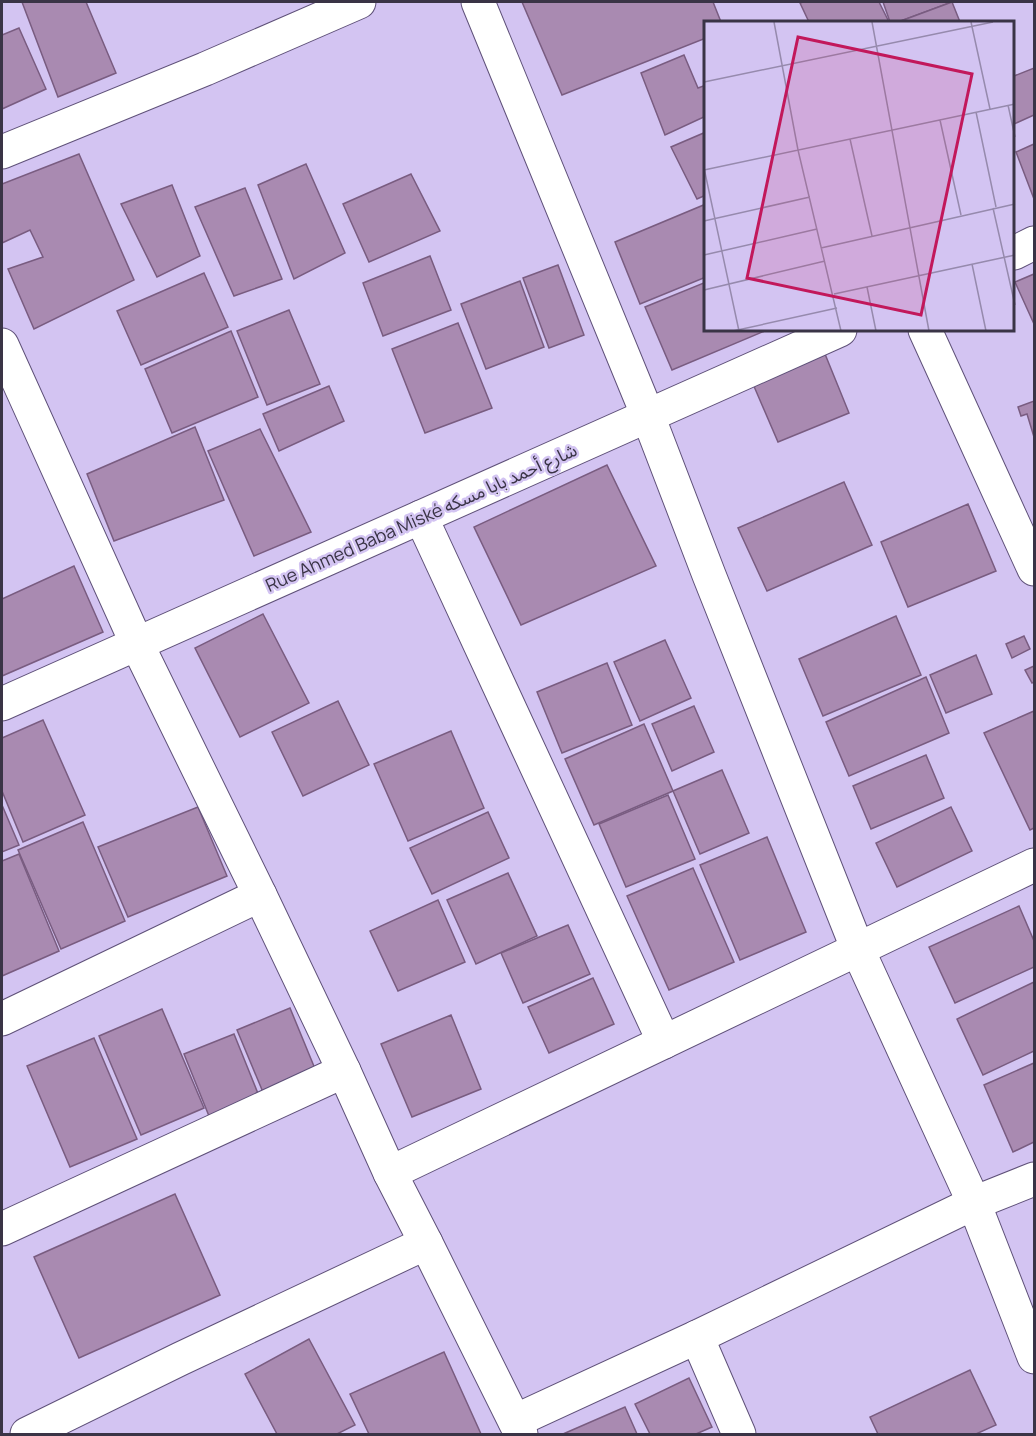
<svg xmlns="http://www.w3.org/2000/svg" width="1036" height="1436" font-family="Manrope,'Noto Sans Arabic',sans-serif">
  <rect width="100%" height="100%" fill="#d3c4f2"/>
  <g fill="#a98ab1" stroke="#795c80" stroke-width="1.5">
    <polygon points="22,2 86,2 116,73 58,97"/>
    <polygon points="522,2 713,2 721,22 706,22 706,38 562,95"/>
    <polygon points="803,2 879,2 889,22 809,22 800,3"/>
    <polygon points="883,2 952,2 898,22 890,22"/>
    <polygon points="952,2 960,22 898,22"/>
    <polygon points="19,28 46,89 2,109 2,35"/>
    <polygon points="684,55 698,88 706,85 706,116 665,135 641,73"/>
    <polygon points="1034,68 1034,115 1014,124 1014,76"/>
    <polygon points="706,132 706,195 697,199 671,147"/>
    <polygon points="1034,144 1034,199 1016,152"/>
    <polygon points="79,154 134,280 34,329 8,269 43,257 30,230 2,243 2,184"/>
    <polygon points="306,164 345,253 294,279 258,185"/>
    <polygon points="411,174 440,231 369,262 343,204"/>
    <polygon points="172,185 200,256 157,277 121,204"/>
    <polygon points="245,188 282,279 234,296 195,207"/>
    <polygon points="706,204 706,277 640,304 615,242"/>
    <polygon points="430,256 451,310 383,336 363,283"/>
    <polygon points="558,265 584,335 549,348 523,278"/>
    <polygon points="204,273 228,327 141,365 117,311"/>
    <polygon points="1034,274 1034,324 1015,282"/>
    <polygon points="520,281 544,347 486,369 461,304"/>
    <polygon points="706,282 706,330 767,330 672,370 645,307"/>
    <polygon points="289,310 320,384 267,405 237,331"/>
    <polygon points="458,323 492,408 425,433 392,349"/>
    <polygon points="231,331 258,397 172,433 145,369"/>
    <polygon points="825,354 849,413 778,442 753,384"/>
    <polygon points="329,386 344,421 279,451 263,414"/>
    <polygon points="1034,401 1034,437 1027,414 1021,416 1018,407"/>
    <polygon points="195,427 224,500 114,541 87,474"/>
    <polygon points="260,429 311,532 254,556 208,451"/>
    <polygon points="607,465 656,566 521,625 474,527"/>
    <polygon points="844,482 872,545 767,591 738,528"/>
    <polygon points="968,504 996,571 908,607 881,542"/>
    <polygon points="74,566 103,632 2,676 2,599"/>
    <polygon points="263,614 309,703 240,737 195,648"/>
    <polygon points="896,616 921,675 823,716 799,659"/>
    <polygon points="1024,636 1030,649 1012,658 1006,644"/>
    <polygon points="665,640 691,698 640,721 614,662"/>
    <polygon points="976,655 992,694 946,713 930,675"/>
    <polygon points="607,663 632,725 562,753 537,692"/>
    <polygon points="1034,666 1034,682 1032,683 1025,670"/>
    <polygon points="926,677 949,733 849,776 826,722"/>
    <polygon points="338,701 369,765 303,796 272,732"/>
    <polygon points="694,706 714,752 672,771 652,724"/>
    <polygon points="1034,711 1034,828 1030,830 984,733"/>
    <polygon points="43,720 85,815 23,842 2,791 2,738"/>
    <polygon points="644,724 673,791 594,825 565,759"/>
    <polygon points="451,731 484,808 408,841 374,764"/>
    <polygon points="926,755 944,798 871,829 853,786"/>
    <polygon points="722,770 749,833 700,854 673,791"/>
    <polygon points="668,795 695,859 626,887 599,824"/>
    <polygon points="2,805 19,845 2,852"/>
    <polygon points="198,807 227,876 128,917 98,847"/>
    <polygon points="951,807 972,851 897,887 876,843"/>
    <polygon points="488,812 509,858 432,894 410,848"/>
    <polygon points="83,822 125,921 61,949 18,850"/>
    <polygon points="767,837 806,932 740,960 700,865"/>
    <polygon points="19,854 59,951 2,976 2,861"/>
    <polygon points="693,868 734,962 669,990 627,896"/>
    <polygon points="508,873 537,936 476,964 447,900"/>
    <polygon points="438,900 465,962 398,991 370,931"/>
    <polygon points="1019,906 1034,941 1034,967 955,1003 929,947"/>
    <polygon points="568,925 590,974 523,1003 501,953"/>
    <polygon points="593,978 614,1024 549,1053 528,1007"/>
    <polygon points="1034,982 1034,1051 983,1075 957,1019"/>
    <polygon points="290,1008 318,1076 265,1097 237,1030"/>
    <polygon points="162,1009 204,1108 141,1135 99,1036"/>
    <polygon points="451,1015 481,1089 412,1117 381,1044"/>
    <polygon points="234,1034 261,1101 211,1121 184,1054"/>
    <polygon points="94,1038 137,1139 70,1167 27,1066"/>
    <polygon points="1034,1063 1034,1142 1013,1152 984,1085"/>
    <polygon points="175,1194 220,1295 79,1358 34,1257"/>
    <polygon points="309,1339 355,1425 337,1434 277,1434 245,1374"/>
    <polygon points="444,1352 481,1434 369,1434 350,1394"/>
    <polygon points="970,1370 996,1425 976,1434 878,1434 870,1417"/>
    <polygon points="689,1378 712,1427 696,1434 650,1434 635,1404"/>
    <polygon points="625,1407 637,1434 563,1434"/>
  </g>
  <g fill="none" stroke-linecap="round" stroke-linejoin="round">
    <g stroke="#5f5179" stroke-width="35">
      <g id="minor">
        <polyline points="478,2 648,416 709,575 858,950 974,1203 1034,1357"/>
        <polyline points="2,152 205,69 359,2"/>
        <polyline points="1014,253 1034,243"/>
        <polyline points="925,330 1034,569"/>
        <polyline points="2,345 137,644 260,895 344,1071 390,1173 426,1243 521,1434"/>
        <polyline points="421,517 664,1042"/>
        <polyline points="2,704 840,330"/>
        <polyline points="2,1019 260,895"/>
        <polyline points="390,1173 1034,865"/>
        <polyline points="2,1229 344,1071"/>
        <polyline points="697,1337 739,1434"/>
        <polyline points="515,1421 697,1337 974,1203 1034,1179"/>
        <polyline points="27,1434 180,1359 426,1243"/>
      </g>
    </g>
    <use href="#minor" stroke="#fff" stroke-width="33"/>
  </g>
  <g text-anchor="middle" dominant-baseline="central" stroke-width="5" stroke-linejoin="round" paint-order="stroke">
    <g font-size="18" fill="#3a3446" stroke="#d3c4f2">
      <text transform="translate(421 517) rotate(-24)">Rue Ahmed Baba Miské شارع أحمد بابا مسكه</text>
    </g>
  </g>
  <g transform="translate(704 21)">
    <rect width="310" height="310" fill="#d3c4f2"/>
    <path fill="none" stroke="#968aad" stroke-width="1.5" d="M70,1L94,129L137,310M168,1L225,310M267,1L286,88M0,61L289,1M304,84L311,116M272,91L292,186M236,99L257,194M146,118L168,215M0,147L35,310M0,149L311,83M289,187L311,284M0,200L106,176M117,227L311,183M0,234L113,208M268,243L282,310M163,266L172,310M0,269L121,240M130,273L311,234M29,310L133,287"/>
    <path fill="#c2185b" fill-opacity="0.15" stroke="#c2185b" stroke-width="3" d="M94,16L268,53L217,294L43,257Z"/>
    <rect width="310" height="310" fill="none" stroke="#3a3446" stroke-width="3"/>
  </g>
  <rect width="1036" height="1436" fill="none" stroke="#3a3446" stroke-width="6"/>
</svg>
